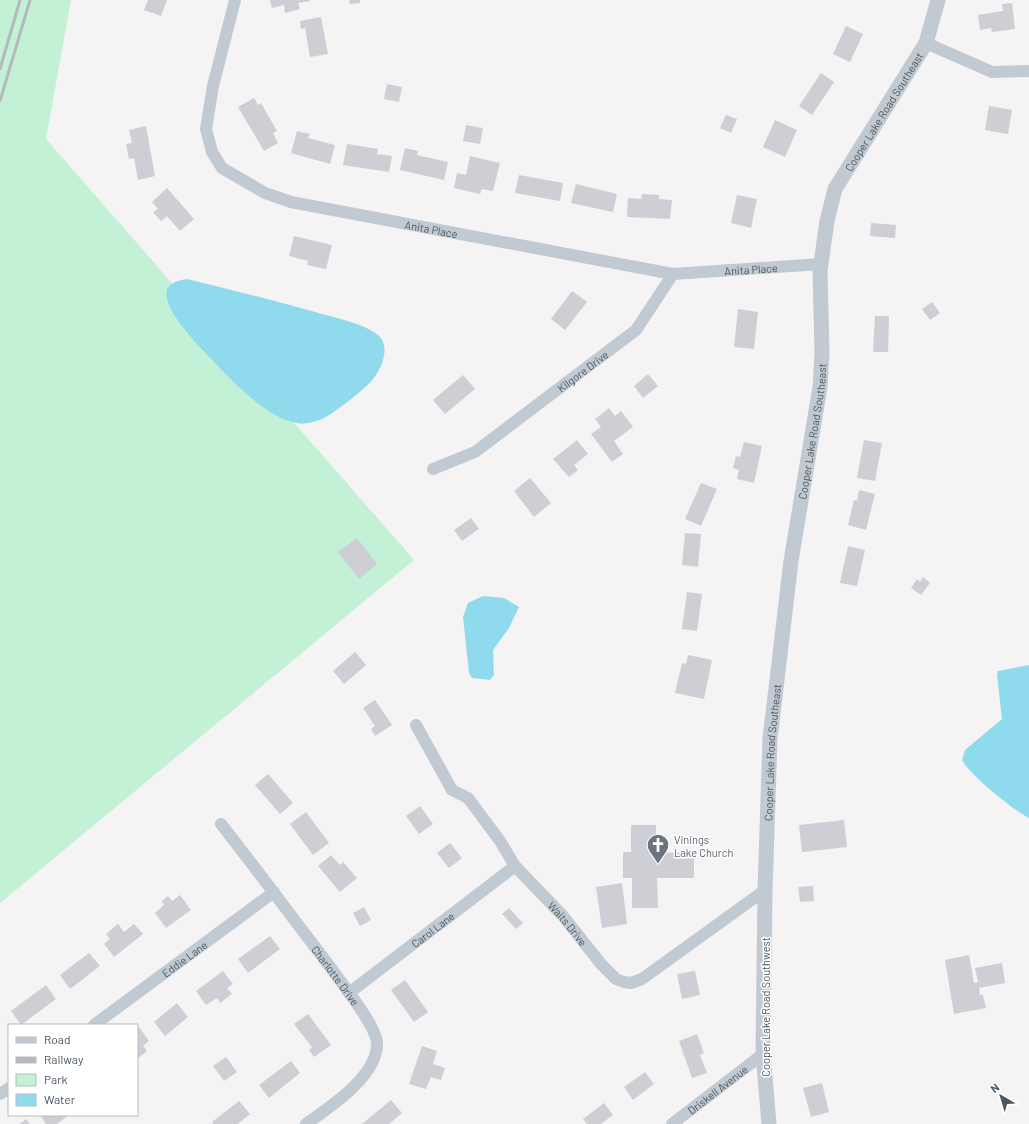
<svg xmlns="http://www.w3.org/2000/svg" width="1029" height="1124" font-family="Barlow,sans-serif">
  <rect width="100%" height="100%" fill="#f5f3f3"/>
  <polygon fill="#c3f1d5" points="0,0 71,0 46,139 414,560 0,903"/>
  <g fill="#90daee">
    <path d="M187,279C232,290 277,301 322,314C340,319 362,323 378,335C391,346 382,368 373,379C368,387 335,412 326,417C318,421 306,425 297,423C269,419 236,385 217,365C206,353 152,302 170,285C175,281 181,280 187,279Z"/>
    <polygon points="483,596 504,598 519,607 509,628 493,650 494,675 490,680 472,678 469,673 463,617 468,603"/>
    <path d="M1029,665V818C1012,809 971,776 962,760L965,750L1002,719L997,675L998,671Z"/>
  </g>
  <g fill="#cdcfd5">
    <polygon points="148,0 167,0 161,16 144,10"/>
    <polygon points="270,0 310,0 310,1 298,3 300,9 285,13 284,5 272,8"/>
    <polygon points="349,0 360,0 360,3 350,4"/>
    <polygon points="1012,3 1015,29 992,32 991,28 980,30 978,15 1003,11 1002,4"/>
    <polygon points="321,17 328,54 310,57 305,28 301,29 300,21"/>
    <polygon points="846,26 863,34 850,62 833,54"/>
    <polygon points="821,73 834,82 812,115 799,106"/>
    <polygon points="387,84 402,87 399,102 384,99"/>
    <polygon points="254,98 258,105 261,103 277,131 273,133 278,143 264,151 238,107"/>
    <polygon points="989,106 1012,110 1008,134 985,130"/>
    <polygon points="726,115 737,119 731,133 720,128"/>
    <polygon points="775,120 797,130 785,157 763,147"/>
    <polygon points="466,125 483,128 480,144 463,141"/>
    <polygon points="146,126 155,176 138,180 134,158 129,159 126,144 132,143 129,130"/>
    <polygon points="297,131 310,134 308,138 335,145 330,164 291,153"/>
    <polygon points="347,144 378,149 377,154 392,156 389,172 343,165"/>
    <polygon points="405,148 418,151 417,155 448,162 444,180 400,170"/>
    <polygon points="470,156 500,163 493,191 482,189 480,194 454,188 457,173 466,175"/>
    <polygon points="519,175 563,183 560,201 515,193"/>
    <polygon points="576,184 617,194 613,212 571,203"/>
    <polygon points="167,188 194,219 180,231 167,216 161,221 153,212 158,209 152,202"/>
    <polygon points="642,194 659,195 659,199 672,200 670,219 627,217 628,198 641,199"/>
    <polygon points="737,195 757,199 751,228 731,223"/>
    <polygon points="871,223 896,225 895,238 870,236"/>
    <polygon points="294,236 332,245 326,269 307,265 308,261 289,256"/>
    <polygon points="572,291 587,302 565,330 551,319"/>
    <polygon points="932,302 940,313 930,320 922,309"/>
    <polygon points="738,309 758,312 754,349 734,347"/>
    <polygon points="875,316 889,316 888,352 873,352"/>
    <polygon points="648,374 658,386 643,398 634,386"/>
    <polygon points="463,375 475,389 445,414 433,400"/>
    <polygon points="609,408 615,416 621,411 633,427 614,441 623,454 612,462 591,434 601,427 595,419"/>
    <polygon points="577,440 588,454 574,465 578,470 569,477 553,459"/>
    <polygon points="864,440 882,443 875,481 857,478"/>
    <polygon points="744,442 762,446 754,483 737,479 739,470 733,468 736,456 740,457"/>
    <polygon points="530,478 551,503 534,517 514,491"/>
    <polygon points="701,483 717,489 701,526 685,519"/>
    <polygon points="859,490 875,494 866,530 848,525 854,500 857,501"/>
    <polygon points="471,518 479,529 462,541 454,530"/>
    <polygon points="685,533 701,534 698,567 682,565"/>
    <polygon points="357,538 377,564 359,579 338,552"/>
    <polygon points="848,546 865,550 857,586 840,583"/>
    <polygon points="923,577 930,583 921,595 911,588 917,579 920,582"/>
    <polygon points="687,592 702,594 697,631 682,629"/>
    <polygon points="355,652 366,665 344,684 333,671"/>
    <polygon points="688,655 712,660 704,699 675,693 682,663 686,664"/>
    <polygon points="375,700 392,725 375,736 371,729 375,726 363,708"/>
    <polygon points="268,774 293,803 280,814 255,785"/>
    <polygon points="420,806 433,824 419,834 406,816"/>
    <polygon points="306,812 329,843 313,855 290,824"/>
    <polygon points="844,820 847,847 802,852 799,825"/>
    <polygon points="631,825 656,825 656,853 694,852 694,878 657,878 658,908 632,908 632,878 623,878 623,852 631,852"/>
    <polygon points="450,843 462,858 449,868 437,853"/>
    <polygon points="331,855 340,865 343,862 357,878 340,892 318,866"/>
    <polygon points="622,883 627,924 602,928 596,887"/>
    <polygon points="813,886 814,901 800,902 798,887"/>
    <polygon points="180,895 191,910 166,928 155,913 164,905 162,901 168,896 172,901"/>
    <polygon points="364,907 371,920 360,926 353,913"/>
    <polygon points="509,908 523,923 516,929 502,914"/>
    <polygon points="118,924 124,932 134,924 143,934 114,957 104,944 110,939 106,934"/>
    <polygon points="270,936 280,949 248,973 238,959"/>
    <polygon points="89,953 100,966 70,989 60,975"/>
    <polygon points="969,955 974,983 978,982 975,968 1002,963 1005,983 979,988 980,995 983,995 986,1008 954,1014 945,960"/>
    <polygon points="223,971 233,984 227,988 232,994 220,1003 217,998 206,1005 196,991"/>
    <polygon points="695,971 700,995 682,999 677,974"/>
    <polygon points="405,980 428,1012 414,1022 391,990"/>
    <polygon points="46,985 56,999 21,1025 11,1011"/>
    <polygon points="177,1003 188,1017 165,1036 154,1022"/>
    <polygon points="308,1014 331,1045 314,1057 309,1050 312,1047 294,1024"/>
    <polygon points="139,1027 149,1041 143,1046 147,1051 137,1059 137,1029"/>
    <polygon points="697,1034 704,1053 700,1055 707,1073 692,1078 679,1041"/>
    <polygon points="422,1046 437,1051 433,1064 445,1068 441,1080 431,1077 426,1089 409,1084"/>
    <polygon points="226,1057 237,1072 224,1081 213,1066"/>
    <polygon points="291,1061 300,1073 269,1098 259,1085"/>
    <polygon points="645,1072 654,1084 633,1100 624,1087"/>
    <polygon points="822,1083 829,1112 811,1117 803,1088"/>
    <polygon points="391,1100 402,1113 389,1124 362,1124"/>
    <polygon points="239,1101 250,1114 238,1124 213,1124 212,1122"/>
    <polygon points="604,1103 613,1115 601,1124 587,1124 583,1119"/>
    <polygon points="40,1115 69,1115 57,1124 46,1124"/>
    <polygon points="26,1119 30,1124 20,1124"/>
  </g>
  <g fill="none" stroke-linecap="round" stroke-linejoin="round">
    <g stroke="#c1cad2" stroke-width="12">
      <path id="s1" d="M235,0L213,86L206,129L212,152L222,168L265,193L291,202L673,274L821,264"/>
      <polyline points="926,43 992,72 1029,71"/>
      <path id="s2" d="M433,469L475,452L636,330L673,274"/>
      <path id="s3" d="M416,725L452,790L468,798L500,841L515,866L563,916L601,964L616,979L624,982L631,983L642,979L765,890"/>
      <path id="s4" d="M221,824C258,871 294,920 331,968C342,984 375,1024 377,1042C379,1075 330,1107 306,1124"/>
      <path id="s5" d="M349,993L515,866"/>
      <path id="s6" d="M94,1025L274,892"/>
      <polyline points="0,1094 9,1088"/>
      <path id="s7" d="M672,1124L763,1054"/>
    </g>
    <path stroke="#c1cad2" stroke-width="15" id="s8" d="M769,1124L763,1054L765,890L770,739L791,561L820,387L822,353L820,271L827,221L835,189L926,43L938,0"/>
    <g stroke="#b5b8bd" stroke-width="3">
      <polyline points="0,69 20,0"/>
      <polyline points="0,101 30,0"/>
    </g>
  </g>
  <defs>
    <g id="church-pin" transform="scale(1.15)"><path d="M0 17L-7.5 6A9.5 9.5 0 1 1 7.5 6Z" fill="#6b7280" stroke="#fff"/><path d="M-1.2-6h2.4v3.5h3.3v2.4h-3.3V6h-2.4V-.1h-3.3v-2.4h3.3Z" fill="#fff"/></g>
  </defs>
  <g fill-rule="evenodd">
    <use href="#church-pin" x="658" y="845"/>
  </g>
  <g text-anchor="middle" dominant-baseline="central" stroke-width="3" stroke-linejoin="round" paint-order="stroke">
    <g font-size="11" fill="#4a5661" stroke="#fff">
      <text stroke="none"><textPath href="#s8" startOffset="1032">Cooper Lake Road Southeast</textPath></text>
      <text stroke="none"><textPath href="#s1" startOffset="395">Anita Place</textPath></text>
      <text stroke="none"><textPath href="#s1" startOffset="719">Anita Place</textPath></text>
      <text stroke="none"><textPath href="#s2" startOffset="180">Kilgore Drive</textPath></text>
      <text stroke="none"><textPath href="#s8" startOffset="696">Cooper Lake Road Southeast</textPath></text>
      <text stroke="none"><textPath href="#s8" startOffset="372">Cooper Lake Road Southeast</textPath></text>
      <text stroke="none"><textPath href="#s3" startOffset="253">Waits Drive</textPath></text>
      <text stroke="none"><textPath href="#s5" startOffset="105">Carol Lane</textPath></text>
      <text stroke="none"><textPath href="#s6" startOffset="112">Eddie Lane</textPath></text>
      <text stroke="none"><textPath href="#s4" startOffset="190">Charlotte Drive</textPath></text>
      <text transform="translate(765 1007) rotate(-90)">Cooper Lake Road Southwest</text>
      <text stroke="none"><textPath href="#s7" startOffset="57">Driskell Avenue</textPath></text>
    </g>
    <g font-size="11" fill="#5b616d" stroke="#fff" text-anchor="start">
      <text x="674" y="839">Vinings<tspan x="674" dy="13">Lake Church</tspan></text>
    </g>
  </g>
  <rect x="8" y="1024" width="130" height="92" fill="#ffffff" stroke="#b7bbc0"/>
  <rect x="16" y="1037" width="20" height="6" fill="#c1cad2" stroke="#b7bbc0"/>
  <text x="44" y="1044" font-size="12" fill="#4a5661">Road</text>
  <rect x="16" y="1057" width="20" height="6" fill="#b5b8bd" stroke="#b7bbc0"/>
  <text x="44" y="1064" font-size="12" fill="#4a5661">Railway</text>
  <rect x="16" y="1074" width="20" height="12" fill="#c3f1d5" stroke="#b7bbc0"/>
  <text x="44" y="1084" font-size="12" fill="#4a5661">Park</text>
  <rect x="16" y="1094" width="20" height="12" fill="#90daee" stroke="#b7bbc0"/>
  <text x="44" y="1104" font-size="12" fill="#4a5661">Water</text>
  <g transform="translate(1001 1096) rotate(322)" stroke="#ffffff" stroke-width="3" paint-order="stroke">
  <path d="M0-3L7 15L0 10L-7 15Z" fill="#4a5661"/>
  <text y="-6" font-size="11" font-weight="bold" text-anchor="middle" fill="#4a5661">N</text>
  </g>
</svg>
